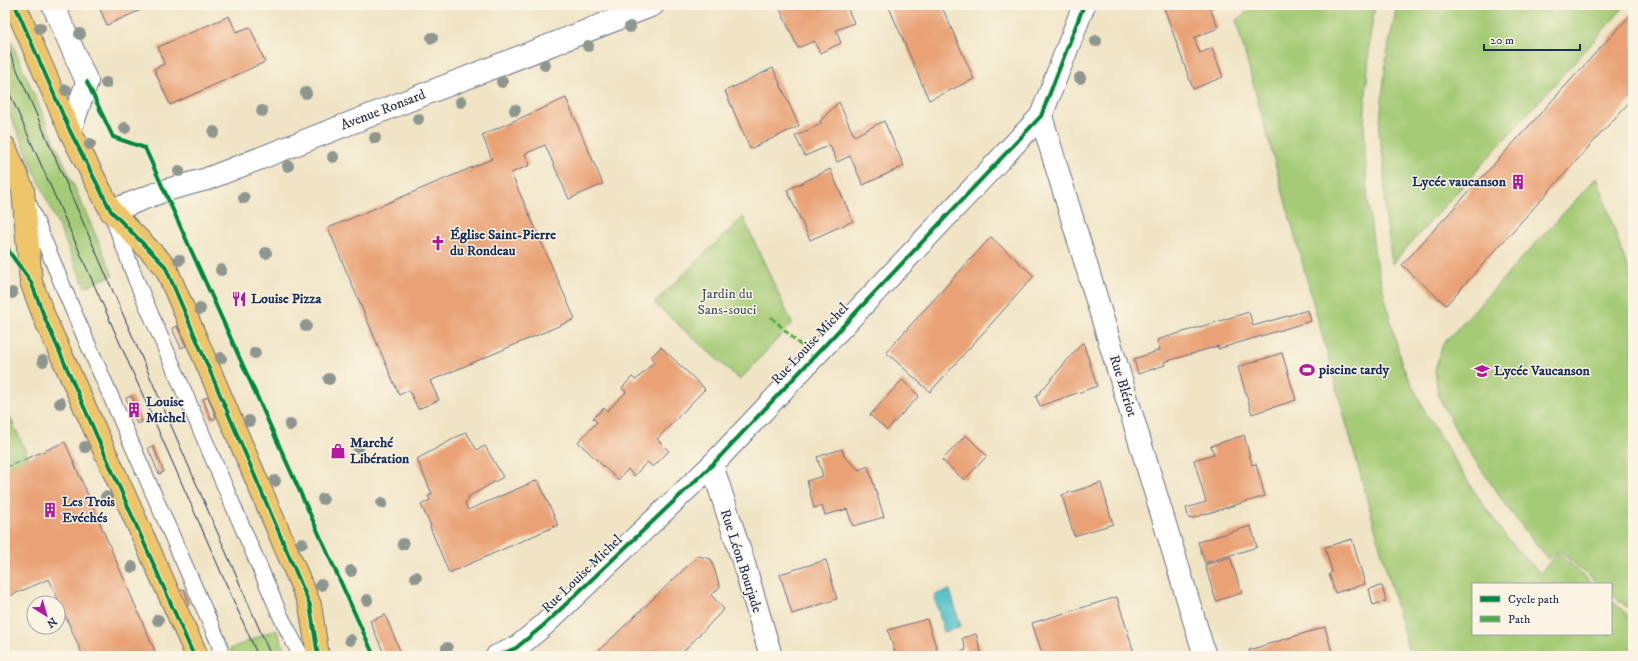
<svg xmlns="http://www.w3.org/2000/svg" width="1638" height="661" font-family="'IM FELL DW Pica',serif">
  <rect width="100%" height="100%" fill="#fcf5e5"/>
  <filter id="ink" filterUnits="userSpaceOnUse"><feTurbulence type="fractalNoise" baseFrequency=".025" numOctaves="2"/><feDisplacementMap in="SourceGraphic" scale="8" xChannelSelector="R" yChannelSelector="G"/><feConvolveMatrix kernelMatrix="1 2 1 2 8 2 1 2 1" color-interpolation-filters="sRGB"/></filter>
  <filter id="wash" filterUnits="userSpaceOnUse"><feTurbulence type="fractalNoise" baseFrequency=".012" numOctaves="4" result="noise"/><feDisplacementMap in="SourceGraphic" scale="16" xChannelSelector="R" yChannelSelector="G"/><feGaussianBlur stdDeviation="0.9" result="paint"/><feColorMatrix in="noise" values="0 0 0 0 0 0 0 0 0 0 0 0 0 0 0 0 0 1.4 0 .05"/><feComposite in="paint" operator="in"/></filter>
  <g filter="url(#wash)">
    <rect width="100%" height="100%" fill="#f0e4c5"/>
    <g fill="#a5cb76" stroke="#607d6a">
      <polygon points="1255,5 1375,5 1370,38 1364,123 1367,191 1375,258 1402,365 1429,419 1474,491 1506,537 1540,573 1558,553 1593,584 1473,584 1473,634 1611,634 1611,600 1633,620 1633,648 1626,656 1410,656 1236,21"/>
      <polygon points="1397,5 1626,5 1392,264 1385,211 1384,164 1379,133 1386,58"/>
      <polygon points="5,28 113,275 85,287 5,103"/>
      <polygon points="1597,177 1633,285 1633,612 1611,594 1611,584 1599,584 1559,551 1548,559 1507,507 1460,438 1438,395 1435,369 1443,344"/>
      <polygon points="743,217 792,323 740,380 654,303"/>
      <polygon points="5,406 29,458 5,468"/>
      <polygon points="276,629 288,656 233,656 230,649"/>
    </g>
    <polygon fill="#53c1c9" stroke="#377894" points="950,590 961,627 944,632 934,595"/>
    <g id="blocks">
      <g fill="#e9a175">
        <polygon points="98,5 152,5 107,25"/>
        <polygon points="784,5 846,5 854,23 836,30 841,43 820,53 814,41 798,48 779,7"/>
        <polygon points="888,5 941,5 974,79 929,100"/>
        <polygon points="1163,5 1219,5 1210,8 1218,28 1194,38 1200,53 1212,48 1223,77 1193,89"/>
        <polygon points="1633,12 1633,98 1446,305 1402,265"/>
        <polygon points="229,16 236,32 250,27 265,62 170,105 154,69 164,64 158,47"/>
        <polygon points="773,68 799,126 750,149 725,91"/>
        <polygon points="566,98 603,184 569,199 545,145 525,154 530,165 511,173 575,319 430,381 439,400 418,409 409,390 399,395 328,228 492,159 482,135"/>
        <polygon points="839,102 854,136 884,121 904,166 863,185 850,156 837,162 830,145 805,156 795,136 821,124 820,121"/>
        <polygon points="830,169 853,221 810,240 787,190"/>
        <polygon points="991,237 1034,276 930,392 886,352"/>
        <polygon points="1308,310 1311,321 1218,349 1218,346 1164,362 1165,365 1138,374 1134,359 1160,350 1157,340 1249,312 1253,326"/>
        <polygon points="177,326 186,346 181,348 172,328"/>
        <polygon points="1083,342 1097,386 1040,406 1036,397"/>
        <polygon points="661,347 705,389 657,439 669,451 653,467 647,462 634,476 628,469 618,480 578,442 597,422 593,418 604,408 607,411 626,392 622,388 632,377 636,380 655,361 651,357"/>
        <polygon points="1282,353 1296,400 1252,414 1238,367"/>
        <polygon points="902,380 919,396 887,430 870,415"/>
        <polygon points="132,396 142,422 137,424 126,398"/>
        <polygon points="208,397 216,418 211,420 203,399"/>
        <polygon points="466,432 477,450 485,446 503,477 468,497 469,500 465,502 468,510 538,480 558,525 449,573 430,527 431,526 421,505 430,500 428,496 432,494 417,459"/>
        <polygon points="966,435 987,456 964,480 942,460"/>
        <polygon points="1244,435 1252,465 1256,464 1265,496 1189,519 1186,508 1206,502 1194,460 1214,454 1211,446"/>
        <polygon points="65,442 75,465 157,656 83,656 49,579 5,598 5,468"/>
        <polygon points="153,446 164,472 159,474 148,448"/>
        <polygon points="842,449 844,456 859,470 868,466 884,517 853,526 847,509 825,515 822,506 814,508 807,481 823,476 817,457"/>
        <polygon points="1101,483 1113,524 1074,536 1062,495"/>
        <polygon points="1251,526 1257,547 1205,563 1198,542"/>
        <polygon points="1352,539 1365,584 1335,593 1329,574 1332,572 1325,547"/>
        <polygon points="698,556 711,559 720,587 711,595 724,609 679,656 593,656"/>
        <polygon points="1230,557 1242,593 1216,601 1205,565"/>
        <polygon points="826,560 837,599 792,614 780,574"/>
        <polygon points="1380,586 1382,586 1386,601 1373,605 1369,589"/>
        <polygon points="184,589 190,604 185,605 179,591"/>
        <polygon points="1117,597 1135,656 1043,656 1032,623"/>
        <polygon points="385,615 401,653 393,656 385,656 370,621"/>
        <polygon points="927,619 939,656 896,656 888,630"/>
        <polygon points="1325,627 1333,656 1251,656 1249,650"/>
        <polygon points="976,634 982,656 947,656 966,650 962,638"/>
      </g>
    </g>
  </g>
  <g filter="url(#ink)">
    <use href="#blocks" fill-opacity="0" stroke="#666e82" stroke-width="1"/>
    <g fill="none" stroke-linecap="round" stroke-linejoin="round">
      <g stroke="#666e82" stroke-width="17">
        <g id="service">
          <polyline points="29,204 72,308 219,643 221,656"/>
          <polyline points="113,218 136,280 281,617 301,656"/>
        </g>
      </g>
      <g stroke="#666e82" stroke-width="24">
        <g id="minor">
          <polyline points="53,5 87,82 70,131"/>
          <polyline points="1041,116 1205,656"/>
          <polyline points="111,211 163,191 207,179 653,5"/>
          <polyline points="712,465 744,564 771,656"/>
          <polyline points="497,656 516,648 544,625 712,465 1041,116 1084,5"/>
        </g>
      </g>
      <g stroke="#666e82" stroke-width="24">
        <g id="primary">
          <polyline points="15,5 70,131 111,211 165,266 310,605 318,656"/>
          <polyline points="5,147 23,190 31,282 46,321 197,656"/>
        </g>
      </g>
      <use href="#service" stroke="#fff" stroke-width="15"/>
      <use href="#minor" stroke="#fff" stroke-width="22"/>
      <use href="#primary" stroke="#eec569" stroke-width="22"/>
      <g stroke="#1b2f5e" stroke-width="1">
        <polyline points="5,42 271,656"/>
        <polyline points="5,83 258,656"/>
      </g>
      <polyline stroke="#52ab49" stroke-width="3" stroke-dasharray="6 3" stroke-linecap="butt" points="771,317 813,357"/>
      <g stroke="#fcf5e5" stroke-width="6">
        <g id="cycleway">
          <polyline points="15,5 70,131 111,211 165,266 310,605 318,656"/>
          <polyline points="87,82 113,137 145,148 374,656"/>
          <polyline points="5,241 10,253 31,282 46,321 194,656"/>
          <polyline points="497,656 516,648 544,625 712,465 1041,116 1084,5"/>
        </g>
      </g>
      <use href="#cycleway" stroke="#00873e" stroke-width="4"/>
    </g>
    <g fill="#8e9690">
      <circle cx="630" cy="27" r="6"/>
      <circle cx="40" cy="28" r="6"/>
      <circle cx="80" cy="34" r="6"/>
      <circle cx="432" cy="38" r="6"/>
      <circle cx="1096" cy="41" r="6"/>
      <circle cx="588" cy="46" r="6"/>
      <circle cx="545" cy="65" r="6"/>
      <circle cx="1080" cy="78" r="6"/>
      <circle cx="502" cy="82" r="6"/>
      <circle cx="106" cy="83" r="6"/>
      <circle cx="66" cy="90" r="6"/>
      <circle cx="306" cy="93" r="6"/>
      <circle cx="461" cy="102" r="6"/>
      <circle cx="515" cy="110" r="6"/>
      <circle cx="262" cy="111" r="6"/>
      <circle cx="418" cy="119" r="6"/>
      <circle cx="125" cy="128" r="6"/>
      <circle cx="214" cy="132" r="6"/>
      <circle cx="375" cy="138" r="6"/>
      <circle cx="90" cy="144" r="6"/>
      <circle cx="333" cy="157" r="6"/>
      <circle cx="288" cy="166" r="6"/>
      <circle cx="179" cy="171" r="6"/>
      <circle cx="244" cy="198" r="6"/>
      <circle cx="266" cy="253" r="6"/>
      <circle cx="179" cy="260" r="6"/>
      <circle cx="221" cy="270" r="6"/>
      <circle cx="12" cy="293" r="6"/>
      <circle cx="200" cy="309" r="6"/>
      <circle cx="306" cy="326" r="6"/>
      <circle cx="255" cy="353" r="6"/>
      <circle cx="221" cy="358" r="6"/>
      <circle cx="43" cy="361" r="6"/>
      <circle cx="329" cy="379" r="6"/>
      <circle cx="60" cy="403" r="6"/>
      <circle cx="249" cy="421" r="6"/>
      <circle cx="290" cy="425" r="6"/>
      <circle cx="85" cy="447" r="6"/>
      <circle cx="358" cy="447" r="6"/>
      <circle cx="275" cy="481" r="6"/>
      <circle cx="106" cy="497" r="6"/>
      <circle cx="323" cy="499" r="6"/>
      <circle cx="382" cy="503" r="6"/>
      <circle cx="302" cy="543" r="6"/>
      <circle cx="403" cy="544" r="6"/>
      <circle cx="132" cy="567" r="6"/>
      <circle cx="351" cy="571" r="6"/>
      <circle cx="416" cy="577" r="6"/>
      <circle cx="321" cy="585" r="6"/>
      <circle cx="367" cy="600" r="6"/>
      <circle cx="158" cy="620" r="6"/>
      <circle cx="350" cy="640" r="6"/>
      <circle cx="447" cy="648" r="6"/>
    </g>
  </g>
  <defs>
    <g id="building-bare" transform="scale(1.2)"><path d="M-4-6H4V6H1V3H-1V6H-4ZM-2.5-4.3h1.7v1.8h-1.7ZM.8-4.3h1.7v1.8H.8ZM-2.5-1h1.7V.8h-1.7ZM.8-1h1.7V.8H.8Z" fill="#b5179e" stroke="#fcf5e5" stroke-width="2.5" paint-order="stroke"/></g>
    <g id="church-bare" transform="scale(1.2)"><path d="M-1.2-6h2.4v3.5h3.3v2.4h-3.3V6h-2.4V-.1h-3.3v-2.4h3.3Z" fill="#b5179e" stroke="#fcf5e5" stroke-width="2.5" paint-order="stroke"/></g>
    <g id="restaurant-bare" transform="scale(1.2)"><path d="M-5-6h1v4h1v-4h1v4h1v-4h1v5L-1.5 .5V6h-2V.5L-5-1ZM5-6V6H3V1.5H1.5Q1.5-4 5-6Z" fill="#b5179e" stroke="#fcf5e5" stroke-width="2.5" paint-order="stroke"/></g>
    <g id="stadium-bare" transform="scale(1.2)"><path d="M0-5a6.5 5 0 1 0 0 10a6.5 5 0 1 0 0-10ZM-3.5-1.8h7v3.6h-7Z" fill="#b5179e" stroke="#fcf5e5" stroke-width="2.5" paint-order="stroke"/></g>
    <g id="school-bare" transform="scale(1.2)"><path d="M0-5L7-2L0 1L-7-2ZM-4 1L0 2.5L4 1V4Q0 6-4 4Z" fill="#b5179e" stroke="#fcf5e5" stroke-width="2.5" paint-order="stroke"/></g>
    <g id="shop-bare" transform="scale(1.2)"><path d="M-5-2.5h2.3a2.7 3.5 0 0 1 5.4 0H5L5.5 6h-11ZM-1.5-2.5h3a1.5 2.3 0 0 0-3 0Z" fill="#b5179e" stroke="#fcf5e5" stroke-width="2.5" paint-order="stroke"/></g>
  </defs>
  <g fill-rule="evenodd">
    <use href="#building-bare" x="1518" y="182"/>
    <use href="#church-bare" x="438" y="243"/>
    <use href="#restaurant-bare" x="239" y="299"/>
    <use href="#stadium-bare" x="1307" y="370"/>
    <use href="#school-bare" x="1482" y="371"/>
    <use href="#building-bare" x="134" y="410"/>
    <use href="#shop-bare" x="338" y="451"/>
    <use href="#building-bare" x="50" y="510"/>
  </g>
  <g text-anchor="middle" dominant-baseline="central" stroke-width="3" stroke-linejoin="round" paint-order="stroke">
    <g font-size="14" fill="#1b2f5e" stroke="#fcf5e5">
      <text transform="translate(383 110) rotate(-21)">Avenue Ronsard</text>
      <text transform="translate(810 344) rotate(-47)">Rue Louise Michel</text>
      <text transform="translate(1123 386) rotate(73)">Rue Blériot</text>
      <text transform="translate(741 561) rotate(72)">Rue Léon Bourjade</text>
      <text transform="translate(582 574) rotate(-44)">Rue Louise Michel</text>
    </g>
    <g font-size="14" font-weight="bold" fill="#1b2f5e" stroke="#fcf5e5" text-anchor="start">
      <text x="1506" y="182" text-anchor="end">Lycée vaucanson</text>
      <text x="450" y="235">Église Saint-Pierre<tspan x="450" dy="16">du Rondeau</tspan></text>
      <text x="251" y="299">Louise Pizza</text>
      <text x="1319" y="370">piscine tardy</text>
      <text x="1494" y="371">Lycée Vaucanson</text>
      <text x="146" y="402">Louise<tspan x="146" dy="16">Michel</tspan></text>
      <text x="350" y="443">Marché<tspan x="350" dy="16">Libération</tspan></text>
      <text x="62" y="502">Les Trois<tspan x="62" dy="16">Evéchés</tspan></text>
    </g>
    <g font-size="14" fill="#3e5664" stroke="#fcf5e5">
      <text x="727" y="294">Jardin du<tspan x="727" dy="16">Sans-souci</tspan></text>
    </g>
  </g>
  <rect width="1638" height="661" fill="none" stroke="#fcf5e5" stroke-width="20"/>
  <rect x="1472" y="583" width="140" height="52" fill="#fcf5e5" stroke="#a2a6af"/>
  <rect x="1480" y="596" width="20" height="6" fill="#00873e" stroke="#a2a6af"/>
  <text x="1508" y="603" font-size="12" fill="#1b2f5e">Cycle path</text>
  <rect x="1480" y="616" width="20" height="6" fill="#52ab49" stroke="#a2a6af"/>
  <text x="1508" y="623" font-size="12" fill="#1b2f5e">Path</text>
  <g transform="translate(46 615) rotate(143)"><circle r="19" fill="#fcf5e5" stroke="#a2a6af"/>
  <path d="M0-3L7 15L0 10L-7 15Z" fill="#b5179e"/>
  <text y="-6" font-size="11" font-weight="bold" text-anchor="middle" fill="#1b2f5e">N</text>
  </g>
  <path d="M1484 44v6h96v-6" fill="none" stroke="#1b2f5e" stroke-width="2"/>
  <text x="1490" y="44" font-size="12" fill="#1b2f5e" stroke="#fcf5e5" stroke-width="3" paint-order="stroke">20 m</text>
</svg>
